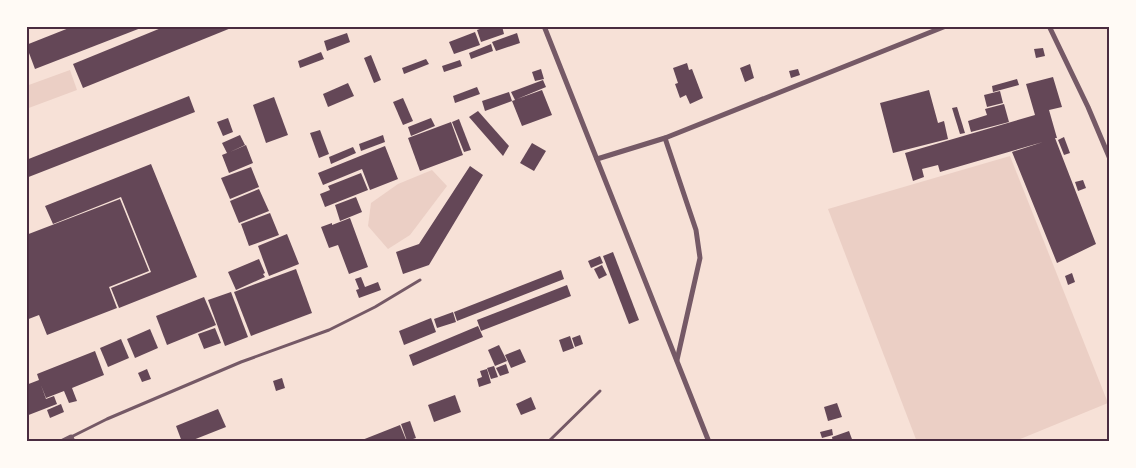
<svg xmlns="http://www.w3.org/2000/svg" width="1136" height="468" font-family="'Exo 2',sans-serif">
  <rect width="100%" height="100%" fill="#f7e1d7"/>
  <g fill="#ebcfc5">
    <polygon points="70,70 77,90 26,109 26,86"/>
    <polygon points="1010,156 1108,403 1013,442 917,442 828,209"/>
    <polygon points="432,170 447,186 410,235 388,249 368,226 371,203 398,184"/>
  </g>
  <g fill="#644757">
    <polygon points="74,26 146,26 35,69 26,45"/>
    <polygon points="166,26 236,26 83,88 73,64"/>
    <polygon points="488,26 502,26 504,34 481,42 477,30"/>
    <polygon points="475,32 480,45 454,54 449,42"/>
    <polygon points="347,33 350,42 327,51 324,41"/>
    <polygon points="517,33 520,43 496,51 492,42"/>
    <polygon points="491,44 493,51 471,59 469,53"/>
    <polygon points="1043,48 1045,56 1036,58 1034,49"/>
    <polygon points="321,52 324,59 300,68 298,61"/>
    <polygon points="371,55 381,80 374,83 364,58"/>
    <polygon points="426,59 429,64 404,74 402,68"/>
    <polygon points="460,60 462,66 444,72 442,66"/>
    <polygon points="687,63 689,70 692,69 703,98 690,104 686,95 680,98 675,84 678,83 673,68"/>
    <polygon points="750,64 754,78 745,82 740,68"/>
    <polygon points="541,69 544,79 535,81 532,72"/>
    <polygon points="798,69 800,75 791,78 789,71"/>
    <polygon points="1053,77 1062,107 1049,110 1057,138 1055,138 1096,244 1057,263 1012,152 1043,142 940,172 938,165 922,169 924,177 913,181 905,153 1035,115 1026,84"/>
    <polygon points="1017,79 1019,85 993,92 992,86"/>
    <polygon points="543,80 546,87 517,99 542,90 552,115 522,126 512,101 515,100 511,92"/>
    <polygon points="348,83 354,96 328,107 323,94"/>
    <polygon points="477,87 480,94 455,103 453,96"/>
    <polygon points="929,90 938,123 944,121 948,139 893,153 880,103"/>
    <polygon points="1000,91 1003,103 987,107 984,95"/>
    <polygon points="509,92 512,101 485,111 482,101"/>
    <polygon points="189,96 195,112 26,178 26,160"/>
    <polygon points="274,97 288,135 266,143 253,105"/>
    <polygon points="403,98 413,121 403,125 393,102"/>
    <polygon points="1004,104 1009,122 971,132 968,121 987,115 985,109"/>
    <polygon points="957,107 965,133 960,134 952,108"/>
    <polygon points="478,111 509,146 503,156 469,117"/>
    <polygon points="228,118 233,132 223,136 217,122"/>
    <polygon points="431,118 435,126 411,136 408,127"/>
    <polygon points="459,119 471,150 464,152 452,122"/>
    <polygon points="451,122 463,155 420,171 408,138"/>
    <polygon points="320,130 329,154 319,158 310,133"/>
    <polygon points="240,135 245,145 230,152 246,145 253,163 229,173 222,155 227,153 222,143"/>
    <polygon points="383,135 385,142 361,151 359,144"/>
    <polygon points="1064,137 1070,153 1064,155 1058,140"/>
    <polygon points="532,143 546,151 534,171 520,163"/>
    <polygon points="385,146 398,179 370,190 362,169 323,185 318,173"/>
    <polygon points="353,147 356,153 331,164 329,157"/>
    <polygon points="151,164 197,277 119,308 111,288 151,272 121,197 53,224 45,206"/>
    <polygon points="470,166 483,175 429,265 403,274 396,252 419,244"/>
    <polygon points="251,167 259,187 230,199 221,178"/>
    <polygon points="361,173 368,190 325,207 320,194 330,190 328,186"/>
    <polygon points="1083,180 1086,188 1078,191 1075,182"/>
    <polygon points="259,189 269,211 239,223 230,201"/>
    <polygon points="356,197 362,212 340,221 335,205"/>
    <polygon points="120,199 149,271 109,287 117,308 47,335 39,315 26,320 26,235"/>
    <polygon points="270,213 279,235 249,246 241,224"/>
    <polygon points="350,218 368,267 349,274 338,245 329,248 321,227 332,223 332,225"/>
    <polygon points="287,234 299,264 269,276 258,246"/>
    <polygon points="613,252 639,320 629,324 603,256"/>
    <polygon points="600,256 603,263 591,268 588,261"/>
    <polygon points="259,259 265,273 263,274 265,277 236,290 228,272"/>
    <polygon points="602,265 607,275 599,279 594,269"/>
    <polygon points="296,269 312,313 251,336 234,292"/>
    <polygon points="561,270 564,279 457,321 454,312"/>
    <polygon points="1072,273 1075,282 1068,285 1065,276"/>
    <polygon points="361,277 365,287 378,282 381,290 359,298 356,290 359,289 355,279"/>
    <polygon points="567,285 571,296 481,331 477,320"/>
    <polygon points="231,292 248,337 225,346 208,300"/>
    <polygon points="204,297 216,325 167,345 156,316"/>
    <polygon points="453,312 456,322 437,328 434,319"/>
    <polygon points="431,318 436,332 404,345 399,331"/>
    <polygon points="478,326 483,337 413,366 409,355"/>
    <polygon points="215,328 221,343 204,349 198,334"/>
    <polygon points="150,329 158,348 135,358 127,339"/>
    <polygon points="580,335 583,344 575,347 572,338"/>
    <polygon points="570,336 574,348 563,352 559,340"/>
    <polygon points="121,339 129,358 108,367 100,348"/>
    <polygon points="499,345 507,361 495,366 488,350"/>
    <polygon points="520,349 526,362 511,368 505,355"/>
    <polygon points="95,351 104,375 72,388 77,401 69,403 64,391 46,398 41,385 46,399 54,396 57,404 26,416 26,385 39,380 37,374"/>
    <polygon points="506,364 509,373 500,376 496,368"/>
    <polygon points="494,366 498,377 491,379 487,368"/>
    <polygon points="147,369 151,379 142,382 138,373"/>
    <polygon points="487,369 491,383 479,387 477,379 482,377 480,371"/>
    <polygon points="282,378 285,388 276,391 273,381"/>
    <polygon points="455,395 461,412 434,422 428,405"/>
    <polygon points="531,397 536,409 521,415 516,404"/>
    <polygon points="837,403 842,417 828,421 824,407"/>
    <polygon points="61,404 64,412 50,418 47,410"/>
    <polygon points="218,409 226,427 188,442 182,442 176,426"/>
    <polygon points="410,421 416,438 407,441 401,424"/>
    <polygon points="400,425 407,442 357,442"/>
    <polygon points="832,429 833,435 822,438 820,432"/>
    <polygon points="849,431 853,442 833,442 832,437"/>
  </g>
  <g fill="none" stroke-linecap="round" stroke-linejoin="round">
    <g stroke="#755966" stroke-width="3">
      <polyline points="71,437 107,419 241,362 329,330 375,307 420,280"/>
      <polyline points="548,442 600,391"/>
    </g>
    <g stroke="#755966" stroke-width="5">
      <polyline points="544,26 709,442"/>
      <polyline points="1049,26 1088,107 1110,159"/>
      <polyline points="665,138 696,230 700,258 677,360"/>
      <polyline points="597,159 665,138 946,26"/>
      <polyline points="61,442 71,437 73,442"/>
    </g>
  </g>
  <rect width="1136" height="468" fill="none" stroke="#fffaf5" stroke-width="55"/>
  <rect x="28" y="28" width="1080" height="412" fill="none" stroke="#4a2c40" stroke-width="2"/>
</svg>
